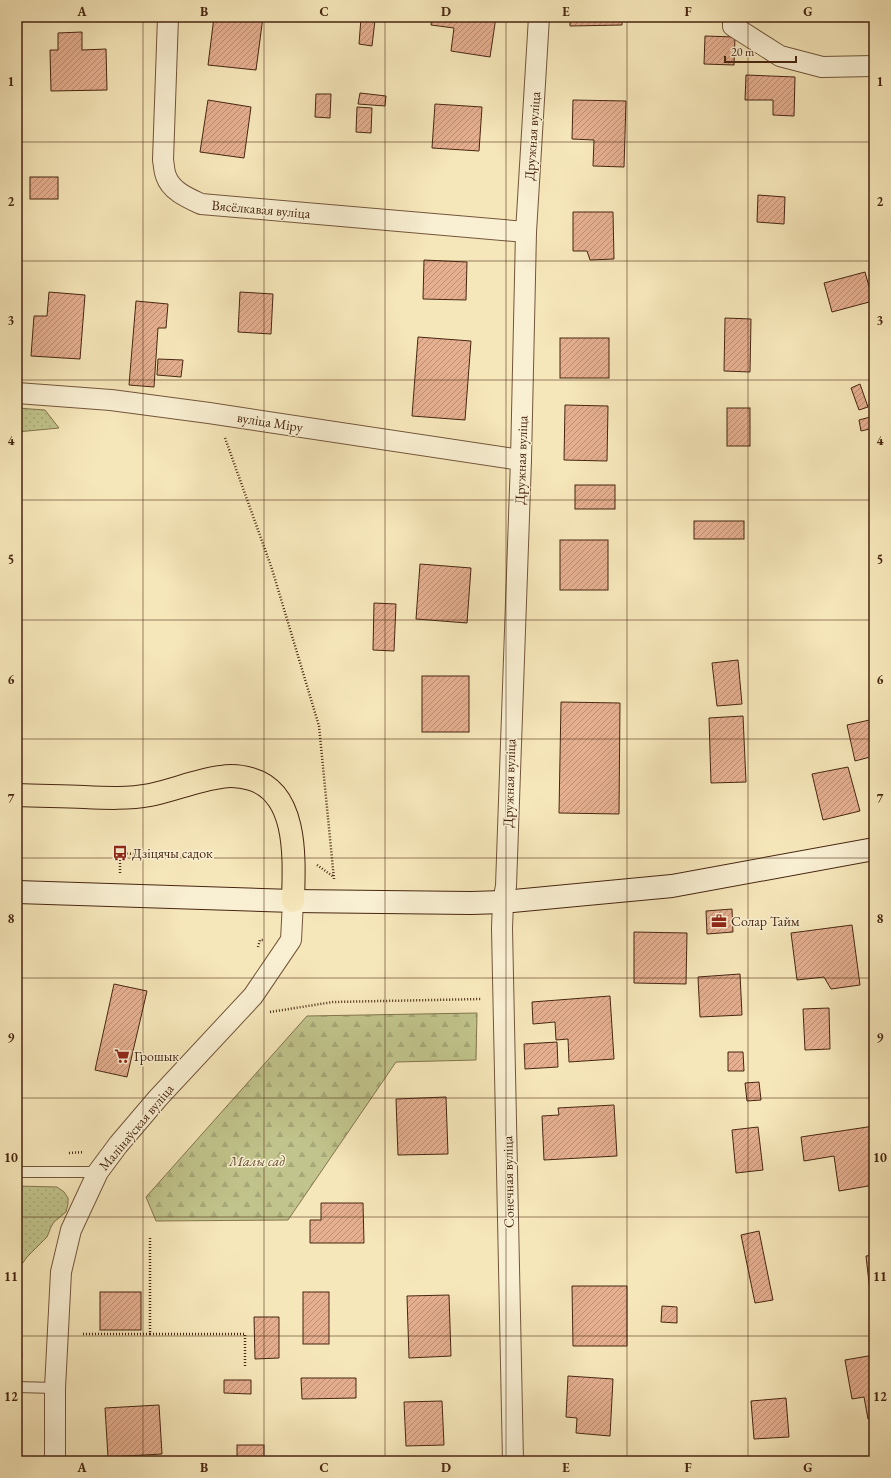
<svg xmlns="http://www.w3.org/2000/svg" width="891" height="1478" font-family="'EB Garamond',serif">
  <defs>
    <pattern id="grass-dots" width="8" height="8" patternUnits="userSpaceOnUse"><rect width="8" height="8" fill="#c1c48c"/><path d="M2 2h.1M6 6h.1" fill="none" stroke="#a7a878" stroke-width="1.8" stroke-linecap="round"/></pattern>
    <pattern id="forest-firs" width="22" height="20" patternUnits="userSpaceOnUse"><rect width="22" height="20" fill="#c1c48c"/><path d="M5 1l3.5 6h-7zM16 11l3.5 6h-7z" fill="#a7a878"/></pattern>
    <pattern id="building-hatch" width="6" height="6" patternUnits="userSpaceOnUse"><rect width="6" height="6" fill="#e5af90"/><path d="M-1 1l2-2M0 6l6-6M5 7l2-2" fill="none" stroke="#bb8e74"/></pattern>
  </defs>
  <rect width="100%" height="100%" fill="#f6e7ba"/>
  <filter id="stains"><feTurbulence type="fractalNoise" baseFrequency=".005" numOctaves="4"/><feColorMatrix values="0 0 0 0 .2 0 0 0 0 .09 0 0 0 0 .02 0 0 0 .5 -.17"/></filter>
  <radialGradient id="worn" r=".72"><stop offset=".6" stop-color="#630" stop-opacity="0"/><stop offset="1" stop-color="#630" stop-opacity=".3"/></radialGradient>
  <g fill="url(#grass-dots)" stroke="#84754e">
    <polygon points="17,408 45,410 59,428 17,432"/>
    <polygon points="17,1186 57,1187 64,1192 68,1198 68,1204 66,1212 54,1222 51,1227 47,1237 27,1257 17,1271"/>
    <path d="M17,1340C22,1346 22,1351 22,1358L17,1363Z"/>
  </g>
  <polygon fill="url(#forest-firs)" stroke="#84754e" points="477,1013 476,1060 396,1062 288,1220 156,1221 146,1197 307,1016"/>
  <g fill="url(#building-hatch)" stroke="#472611">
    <polygon points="214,17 263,17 256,70 208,65"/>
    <polygon points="432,17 496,17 490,57 451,51 454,28 431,25"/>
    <polygon points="570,17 622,17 622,25 570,26"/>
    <polygon points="361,18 375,20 372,46 359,44"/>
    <polygon points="82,32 82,50 106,49 107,90 51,91 50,50 58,50 58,33"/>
    <polygon points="705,36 735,37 734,65 704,64"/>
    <polygon points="746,75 795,77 794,116 773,115 773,100 745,100"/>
    <polygon points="360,93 386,96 385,106 358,104"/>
    <polygon points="316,94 331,94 330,118 315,117"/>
    <polygon points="208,100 251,107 244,158 200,152"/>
    <polygon points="573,100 626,101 624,167 593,166 594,140 572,139"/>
    <polygon points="435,104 482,107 479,151 432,148"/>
    <polygon points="357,107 372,108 371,133 356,132"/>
    <rect x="30" y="177" width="28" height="22"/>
    <polygon points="758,195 785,197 784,224 757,222"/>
    <polygon points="573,212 613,212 614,259 590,260 587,251 573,251"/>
    <polygon points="424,260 467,262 466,300 423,299"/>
    <polygon points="865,272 873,301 832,312 824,283"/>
    <polygon points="49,292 85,295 80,359 31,356 34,316 47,316"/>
    <polygon points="240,292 273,294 271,334 238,332"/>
    <polygon points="136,301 168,304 166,328 158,328 154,387 129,385"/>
    <polygon points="725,318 751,319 750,372 724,371"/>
    <polygon points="418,337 471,341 465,420 412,416"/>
    <rect x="560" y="338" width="49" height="40"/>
    <polygon points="158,359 183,360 181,377 157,375"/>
    <polygon points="860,384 868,407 859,410 851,388"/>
    <polygon points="565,405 608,406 607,461 564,460"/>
    <rect x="727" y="408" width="23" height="38"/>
    <polygon points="874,416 874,428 861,431 859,420"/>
    <rect x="575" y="485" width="40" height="24"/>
    <rect x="694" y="521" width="50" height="18"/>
    <rect x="560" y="540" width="48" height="50"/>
    <polygon points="420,564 471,568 467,623 416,619"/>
    <polygon points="374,603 396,604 394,651 373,650"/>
    <polygon points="738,660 742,704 717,706 712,663"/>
    <rect x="422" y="676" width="47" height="56"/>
    <polygon points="561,702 620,703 619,814 559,813"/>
    <polygon points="743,716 746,782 711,783 709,718"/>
    <polygon points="874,719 874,756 855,761 847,725"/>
    <polygon points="848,767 860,811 823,820 812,774"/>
    <polygon points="732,909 733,932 707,934 706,911"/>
    <polygon points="852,925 860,985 831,989 824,977 797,980 791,933"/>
    <polygon points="634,932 687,933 686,984 634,983"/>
    <polygon points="740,974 742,1015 700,1017 698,977"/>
    <polygon points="114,984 147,991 127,1077 95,1070"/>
    <polygon points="610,996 614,1059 569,1062 568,1039 556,1040 555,1022 533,1024 532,1002"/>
    <polygon points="829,1008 830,1049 805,1050 803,1009"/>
    <polygon points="557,1042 558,1067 525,1069 524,1044"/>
    <polygon points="728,1052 743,1052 744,1071 728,1071"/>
    <polygon points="759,1082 761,1100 747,1101 745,1083"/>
    <polygon points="446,1097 448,1154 398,1155 396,1099"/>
    <polygon points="614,1105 617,1156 544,1160 542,1116 559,1115 558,1108"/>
    <polygon points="874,1126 874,1185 839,1191 834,1156 804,1161 801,1137"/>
    <polygon points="758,1127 763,1170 736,1173 732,1130"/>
    <polygon points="321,1203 363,1203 364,1243 310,1243 310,1220 321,1220"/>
    <polygon points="759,1231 773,1300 755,1303 741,1235"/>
    <polygon points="874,1255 874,1300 871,1300 866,1256"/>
    <polygon points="572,1286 627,1286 627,1346 573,1346"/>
    <rect x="100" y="1292" width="41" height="38"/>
    <rect x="303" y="1292" width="26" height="52"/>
    <polygon points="449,1295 451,1356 409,1358 407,1296"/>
    <polygon points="662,1306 677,1307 677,1323 661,1322"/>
    <polygon points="254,1317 279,1317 279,1358 255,1359"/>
    <polygon points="874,1355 874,1418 868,1419 864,1397 852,1399 845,1360"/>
    <polygon points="568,1376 613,1379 610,1436 576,1433 577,1418 566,1417"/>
    <polygon points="301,1378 356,1378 356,1398 302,1399"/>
    <polygon points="224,1380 251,1380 251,1394 224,1393"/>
    <polygon points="786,1398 789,1437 754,1439 751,1401"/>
    <polygon points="442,1401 444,1445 406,1446 404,1402"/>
    <polygon points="159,1405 162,1454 108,1457 105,1408"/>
    <rect x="237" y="1445" width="27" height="14"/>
    <polygon points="874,1457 874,1461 862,1461 862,1459"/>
  </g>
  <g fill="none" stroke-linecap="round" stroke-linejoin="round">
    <g stroke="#73563b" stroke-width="12">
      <g id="lane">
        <polyline points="17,1172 98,1172"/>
        <polyline points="17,1387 55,1388"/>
      </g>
    </g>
    <g stroke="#73563b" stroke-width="22">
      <g id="street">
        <path d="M168,17L163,160C164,165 164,171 166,176C171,191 188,198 201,204L526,232"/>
        <polyline points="733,17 733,26 780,56 822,67 874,66"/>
        <polyline points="17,393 111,400 209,413 521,460"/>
        <polyline points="55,1461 55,1388 61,1272 71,1230 98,1172 118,1145 158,1098 253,996 291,940 293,901"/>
        <polyline points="513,1461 502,928 503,902 506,886 521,460 526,232 539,17"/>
      </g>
    </g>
    <g stroke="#472611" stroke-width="24">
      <polyline id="secondary" points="17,892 293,901 471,903 503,902 672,886 874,849"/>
    </g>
    <g stroke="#472611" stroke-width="24">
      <path id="highway" d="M17,795C39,796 61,796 84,797C106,798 129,799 150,795C174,790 197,780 221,777C231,775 241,776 251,779C299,793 294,861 293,901"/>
    </g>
    <g stroke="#472611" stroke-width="2.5" stroke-dasharray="1 2" stroke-linecap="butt">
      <polyline points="225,438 272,569 319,726 334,879"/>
      <polyline points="317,865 334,877"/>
      <polyline points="120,873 120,853 151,855"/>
      <polyline points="258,947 260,940 264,940"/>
      <polyline points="270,1012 333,1002 482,999"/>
      <polyline points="69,1153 84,1152"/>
      <polyline points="83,1334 150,1334 150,1236"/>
      <polyline points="150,1334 245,1334 245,1366"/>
    </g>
    <use href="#lane" stroke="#f9efd2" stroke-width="10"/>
    <use href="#street" stroke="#f9efd2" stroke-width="20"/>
    <use href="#secondary" stroke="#f9efd2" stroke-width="22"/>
    <use href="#highway" stroke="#f6e7ba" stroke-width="22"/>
  </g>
  <path fill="none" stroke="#472611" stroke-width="1" stroke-opacity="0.55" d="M143,17V1461M264,17V1461M385,17V1461M506,17V1461M627,17V1461M748,17V1461M17,142H874M17,261H874M17,380H874M17,500H874M17,620H874M17,739H874M17,858H874M17,978H874M17,1098H874M17,1217H874M17,1336H874"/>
  <defs>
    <g id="bus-bare" transform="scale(1.2)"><path d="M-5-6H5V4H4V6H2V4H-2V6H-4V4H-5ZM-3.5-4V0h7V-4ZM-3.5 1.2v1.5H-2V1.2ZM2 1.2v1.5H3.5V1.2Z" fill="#8f2418" stroke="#f9efd2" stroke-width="2.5" paint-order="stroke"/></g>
    <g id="office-bare" transform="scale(1.2)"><path d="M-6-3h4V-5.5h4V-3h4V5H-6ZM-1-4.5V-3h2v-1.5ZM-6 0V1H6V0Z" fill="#8f2418" stroke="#f9efd2" stroke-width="2.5" paint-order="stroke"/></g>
    <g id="supermarket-bare" transform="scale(1.2)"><path d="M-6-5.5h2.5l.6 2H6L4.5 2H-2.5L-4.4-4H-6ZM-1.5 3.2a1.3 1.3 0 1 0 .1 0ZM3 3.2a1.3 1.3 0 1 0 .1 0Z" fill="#8f2418" stroke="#f9efd2" stroke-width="2.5" paint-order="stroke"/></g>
  </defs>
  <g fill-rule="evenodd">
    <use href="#bus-bare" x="120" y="853"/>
    <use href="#office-bare" x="719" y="921"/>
    <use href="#supermarket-bare" x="122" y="1056"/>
  </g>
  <g text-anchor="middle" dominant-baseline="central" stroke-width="3" stroke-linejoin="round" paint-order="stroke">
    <g font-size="14" fill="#472611" stroke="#f9efd2">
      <text transform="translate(532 136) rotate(-86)">Дружная вуліца</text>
      <text transform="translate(261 209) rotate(5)">Вясёлкавая вуліца</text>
      <text transform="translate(270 422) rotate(9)">вуліца Міру</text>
      <text transform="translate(521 460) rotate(-88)">Дружная вуліца</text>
      <text transform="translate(509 783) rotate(-88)">Дружная вуліца</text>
      <text transform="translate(136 1127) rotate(-50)">Малінаўская вуліца</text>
      <text transform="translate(508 1182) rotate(-91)">Сонечная вуліца</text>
    </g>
    <g font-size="14" fill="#472611" stroke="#f9efd2" text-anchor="start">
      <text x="132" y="853">Дзіцячы садок</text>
      <text x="731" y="921">Солар Тайм</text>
      <text x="134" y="1056">Грошык</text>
    </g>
    <g font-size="14" font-style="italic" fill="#664e30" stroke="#f9efd2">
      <text x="257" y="1161">Малы сад</text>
    </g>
  </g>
  <rect width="891" height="1478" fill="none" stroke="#f6e7ba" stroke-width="44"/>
  <path d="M725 56v6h71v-6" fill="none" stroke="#472611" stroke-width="2"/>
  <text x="731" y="56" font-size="12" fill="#472611" stroke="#f9efd2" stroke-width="3" paint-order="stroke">20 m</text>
  <rect x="22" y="22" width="847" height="1434" fill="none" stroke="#472611" stroke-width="1.5"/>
  <g font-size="13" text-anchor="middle" font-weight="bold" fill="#472611">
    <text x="82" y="16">A</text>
    <text x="204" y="16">B</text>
    <text x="324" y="16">C</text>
    <text x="446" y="16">D</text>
    <text x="566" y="16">E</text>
    <text x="688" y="16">F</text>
    <text x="808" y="16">G</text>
    <text x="11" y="86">1</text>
    <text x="880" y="86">1</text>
    <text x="11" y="206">2</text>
    <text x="880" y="206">2</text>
    <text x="11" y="325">3</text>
    <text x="880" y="325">3</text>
    <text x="11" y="445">4</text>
    <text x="880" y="445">4</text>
    <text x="11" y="564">5</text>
    <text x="880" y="564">5</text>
    <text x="11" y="684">6</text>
    <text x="880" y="684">6</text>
    <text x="11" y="803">7</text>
    <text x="880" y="803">7</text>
    <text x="11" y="923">8</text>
    <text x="880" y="923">8</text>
    <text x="11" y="1042">9</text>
    <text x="880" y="1042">9</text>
    <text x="11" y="1162">10</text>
    <text x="880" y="1162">10</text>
    <text x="11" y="1281">11</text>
    <text x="880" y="1281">11</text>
    <text x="11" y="1401">12</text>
    <text x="880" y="1401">12</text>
    <text x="82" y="1472">A</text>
    <text x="204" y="1472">B</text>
    <text x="324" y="1472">C</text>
    <text x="446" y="1472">D</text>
    <text x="566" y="1472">E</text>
    <text x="688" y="1472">F</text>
    <text x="808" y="1472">G</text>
  </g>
  <rect width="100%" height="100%" filter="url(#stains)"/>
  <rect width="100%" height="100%" fill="url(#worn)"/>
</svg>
